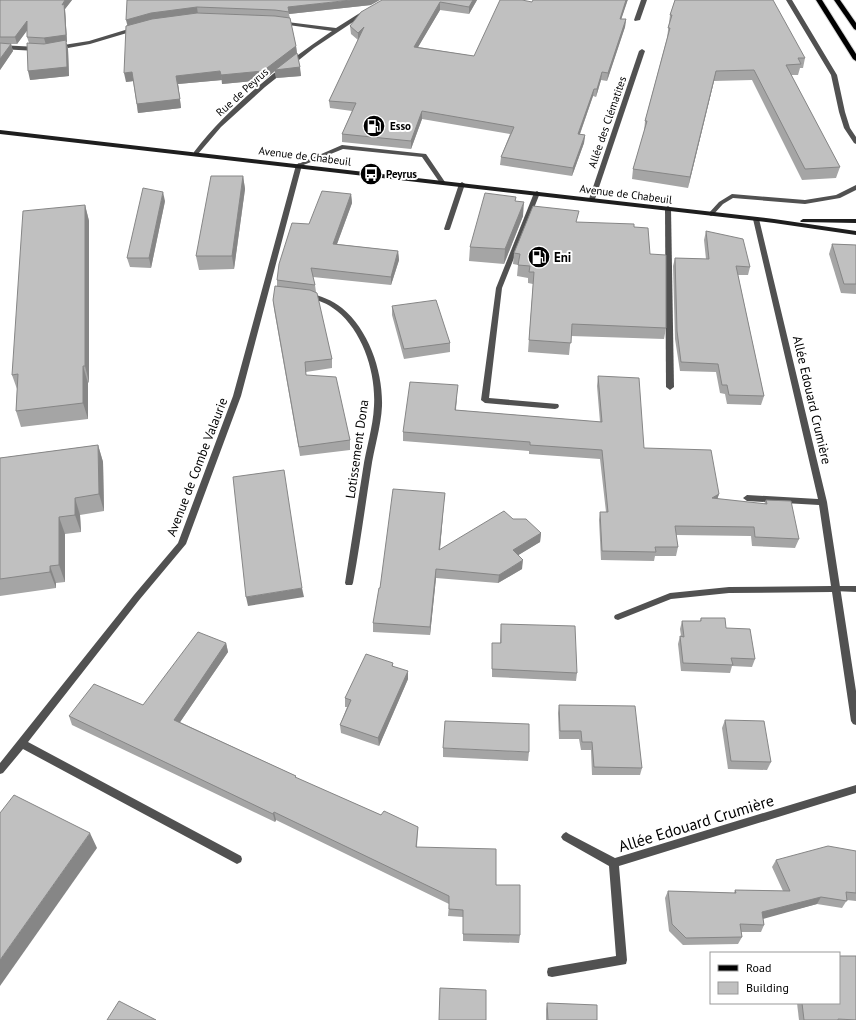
<svg xmlns="http://www.w3.org/2000/svg" width="856" height="1020" font-family="'PT Sans',sans-serif">
  <rect width="100%" height="100%" fill="#fff"/>
  <g fill="none" stroke-linecap="round" stroke-linejoin="round">
    <g stroke="#dbdbdb" stroke-width="2">
      <g id="primary">
        <polygon points="816,0 822,0 856,54 856,61 853,59"/>
        <polygon points="834,0 840,0 856,23 856,30 854,29"/>
      </g>
    </g>
    <g fill="#515151" fill-rule="evenodd">
      <polygon points="342,145 426,154 445,182 444,183 440,183 422,157 343,149 301,166 297,166 296,165"/>
      <polygon points="462,182 465,184 450,229 449,230 445,230 444,229 459,184"/>
      <polygon points="837,586 856,586 856,592 834,591 833,589 834,587"/>
    </g>
    <g fill="#515151" fill-rule="evenodd">
      <polygon points="641,0 647,0 640,20 635,21 634,20"/>
      <polygon points="786,0 792,0 837,75 845,112 850,128 856,137 856,144 854,143 844,128 839,112 831,75"/>
      <path d="M363,11L368,12L314,48L265,87L221,127L198,154H194V152C231,104 282,65 332,31L281,24L279,23V21L336,28Z"/>
      <polygon points="135,27 138,29 137,30 90,44 57,50 54,48 57,46 89,41"/>
      <polygon points="0,45 37,47 40,49 37,51 0,49"/>
      <polygon points="642,49 645,51 595,199 592,201 590,200 589,199 639,51"/>
      <polygon points="299,163 302,165 241,396 186,544 140,599 28,742 241,856 242,859 241,862 237,864 23,749 3,773 0,774 0,763 134,595 178,543 233,396 296,165"/>
      <polygon points="856,185 856,190 840,198 805,204 733,198 723,204 713,215 711,216 708,214 719,202 732,194 805,200 836,195"/>
      <polygon points="537,191 540,193 502,288 489,398 558,404 559,406 558,408 555,409 485,403 481,400 496,288 534,193"/>
      <polygon points="668,206 671,208 674,387 670,390 666,387 665,208"/>
      <polygon points="756,217 759,219 827,502 856,691 856,725 853,724 851,721 832,592 729,593 671,599 618,620 615,619 614,617 615,615 670,593 729,587 831,586 819,505 747,501 743,498 747,495 818,499 753,219"/>
      <path d="M307,293H309C321,296 332,300 342,308C369,330 383,372 382,406C381,427 374,448 371,469C365,507 360,545 353,583L352,585H346L345,583C351,545 357,507 363,469C366,448 373,428 374,406C376,373 363,332 337,311C327,303 318,300 307,297Z"/>
      <polygon points="856,785 856,793 619,866 627,960 626,964 552,977 548,976 547,972 548,968 552,967 616,956 609,866 563,840 561,837 563,834 566,832 569,834 615,858"/>
    </g>
    <g fill="#1e1e1e" fill-rule="evenodd">
      <polygon points="0,130 774,219 856,231 856,235 774,223 0,134"/>
      <polygon points="803,219 856,219 856,223 801,222 800,221"/>
    </g>
    <use href="#primary" fill="#000" fill-rule="evenodd"/>
  </g>
  <g fill="#a5a5a5">
    <polygon points="0,0 72,0 65,9 67,42 66,42 68,49 69,76 30,80 29,43 27,37 27,30 17,44 11,44 13,51 0,70"/>
    <polygon points="127,0 371,5 289,14 296,46 297,53 301,76 276,78 275,71 264,80 222,84 222,80 178,84 181,108 138,113 133,81 126,82 128,26"/>
    <polygon points="382,0 477,0 469,14 440,10 418,47 474,56 532,2 627,2 621,19 626,19 625,27 607,81 601,80 596,97 593,96 580,134 585,135 584,143 572,176 500,165 501,157 510,134 422,119 411,149 342,142 342,134 352,111 330,108 329,101 358,40 351,34 350,26"/>
    <polygon points="675,0 805,58 803,68 800,68 798,75 791,75 840,167 836,178 802,180 752,80 714,81 688,188 632,179 633,169 644,132 645,121 667,38 670,15"/>
    <polygon points="243,176 245,189 234,269 199,270 196,256"/>
    <polygon points="351,194 352,203 337,244 398,251 399,260 391,285 313,277 315,285 316,292 332,359 332,368 306,372 306,375 350,440 350,450 300,456 274,309 273,300 277,286 277,280 309,224"/>
    <polygon points="165,201 151,268 130,267 127,258"/>
    <polygon points="516,201 523,216 504,264 469,261 470,247"/>
    <polygon points="85,205 89,221 89,382 88,383 88,419 21,427 16,411 17,389 12,375"/>
    <polygon points="577,222 634,227 650,254 666,328 664,339 571,336 569,355 528,352 533,284 528,283 528,278 517,276 518,265 513,264 514,253"/>
    <polygon points="706,231 750,267 748,275 738,275 764,396 761,405 727,404 725,394 720,393 716,372 680,371 675,339 673,266 675,258 706,259 704,240"/>
    <polygon points="832,244 856,245 856,294 841,293 829,254"/>
    <polygon points="392,306 450,343 450,352 404,359 392,315"/>
    <polygon points="598,376 644,448 719,494 717,499 764,504 766,500 799,539 795,548 752,546 751,536 676,535 678,547 676,556 655,556 654,561 601,560 599,520 600,512 606,512 600,459 529,454 529,451 403,441 403,432 457,394 456,410 600,422 597,386"/>
    <polygon points="98,445 103,462 104,511 80,515 81,532 65,534 65,582 56,583 56,588 0,596 0,458"/>
    <polygon points="445,493 444,502 440,550 513,519 541,533 540,542 518,555 522,569 498,583 436,578 430,635 373,632 373,623 380,588"/>
    <polygon points="701,618 726,628 755,659 752,667 732,666 730,673 681,671 678,644 680,636 681,636 680,629 682,621 700,621"/>
    <polygon points="501,624 577,673 576,681 492,677 492,643 500,643"/>
    <polygon points="226,643 228,652 180,722 296,776 296,778 381,815 418,827 417,847 496,885 520,935 519,943 463,941 463,917 448,916 449,904 276,820 275,822 72,725 69,716 143,705"/>
    <polygon points="393,663 393,667 408,679 379,746 341,733 340,725 347,707 345,707 345,698"/>
    <polygon points="559,705 642,768 640,775 592,775 591,750 581,750 579,739 559,739 558,713"/>
    <polygon points="725,720 771,762 767,770 728,769 722,728"/>
    <polygon points="443,748 529,752 528,761 443,757"/>
    <polygon points="856,851 856,901 847,900 842,908 817,904 763,918 764,925 761,932 741,932 742,937 738,944 683,945 669,931 665,898 668,891 734,893 735,890 783,891 772,867 776,860"/>
    <polygon points="547,1003 597,1020 546,1020 546,1009"/>
    <polygon points="797,1003 839,1003 856,1020 799,1020"/>
  </g>
  <g fill="#868686">
    <polygon points="65,0 72,0 65,9 67,42 66,42 68,49 69,76 30,80 28,71 46,45 44,38 62,5"/>
    <polygon points="351,0 380,0 371,5 289,14 288,7"/>
    <polygon points="473,0 477,0 469,14 469,7"/>
    <polygon points="626,0 628,0 627,2 619,26 620,19"/>
    <polygon points="440,2 440,10 414,54 414,47"/>
    <polygon points="197,7 198,15 128,28 126,20 151,13"/>
    <polygon points="626,19 625,27 607,81 608,73"/>
    <polygon points="27,21 29,28 17,44 15,37"/>
    <polygon points="364,27 358,41 358,33"/>
    <polygon points="11,44 13,51 0,70 0,59"/>
    <polygon points="296,46 297,54 300,67 301,76 276,78 275,71 264,80 222,84 221,75"/>
    <polygon points="220,71 222,80 178,84 181,108 138,113 137,104 176,76"/>
    <polygon points="716,71 714,81 688,188 690,177"/>
    <polygon points="132,72 134,81 126,82 124,73"/>
    <polygon points="602,72 601,80 596,97 597,89"/>
    <polygon points="594,89 593,96 577,142 578,134"/>
    <polygon points="422,111 422,119 411,149 411,141"/>
    <polygon points="585,135 584,143 572,176 573,168"/>
    <polygon points="243,176 245,189 234,269 232,256"/>
    <polygon points="163,192 165,201 151,268 149,258"/>
    <polygon points="351,194 352,203 334,252 333,244"/>
    <polygon points="524,202 523,216 504,264 505,249"/>
    <polygon points="85,205 89,221 89,382 85,366"/>
    <polygon points="398,251 399,260 391,285 391,277"/>
    <polygon points="83,366 88,383 88,419 83,403"/>
    <polygon points="458,385 457,394 455,419 455,410"/>
    <polygon points="98,445 103,462 104,511 99,494"/>
    <polygon points="445,493 444,502 439,559 439,550"/>
    <polygon points="719,494 716,503 712,498"/>
    <polygon points="75,498 80,515 81,532 75,515"/>
    <polygon points="59,517 65,534 65,582 59,565"/>
    <polygon points="541,533 540,542 512,559 513,550"/>
    <polygon points="523,560 522,569 498,583 499,575"/>
    <polygon points="50,566 56,583 56,588 50,572"/>
    <polygon points="436,569 436,578 430,635 430,627"/>
    <polygon points="302,588 304,597 248,606 246,597"/>
    <polygon points="226,643 228,652 176,728 174,720"/>
    <polygon points="408,671 408,679 379,746 378,738"/>
    <polygon points="274,812 276,820 275,822 273,814"/>
    <polygon points="90,833 97,848 0,986 0,960"/>
    <polygon points="821,897 817,904 759,920 762,912"/>
  </g>
  <g fill="#c0c0c0" stroke="#868686">
    <polygon points="0,0 65,0 62,5 64,4 66,35 44,38 27,37 27,21 15,37 0,37"/>
    <polygon points="127,0 351,0 288,7 289,12 275,10 197,7 151,13 126,20"/>
    <polygon points="382,0 473,0 469,7 440,2 414,47 474,56 500,0 522,0 532,2 533,0 626,0 620,19 626,19 608,73 602,72 597,89 594,89 578,134 585,135 573,168 501,157 514,127 422,111 411,141 342,134 356,103 329,101 364,27 358,33 350,26 361,12"/>
    <polygon points="675,0 773,0 805,58 798,58 801,64 786,65 840,167 805,169 754,70 716,71 690,177 633,169 647,121 645,121 670,28 668,28 672,15 670,15"/>
    <polygon points="197,13 275,16 290,18 296,46 263,71 221,75 220,71 176,76 180,99 137,104 132,72 124,73 126,26 152,19"/>
    <polygon points="66,40 67,67 28,71 27,43 44,44"/>
    <polygon points="0,43 11,44 0,59"/>
    <polygon points="297,53 300,67 275,70"/>
    <polygon points="211,176 243,176 232,256 196,256"/>
    <polygon points="143,188 163,192 149,258 127,258"/>
    <polygon points="322,191 351,194 333,244 398,251 391,277 311,268 315,285 277,280 279,264 292,223 309,224"/>
    <polygon points="485,193 516,197 515,201 524,202 505,249 470,247"/>
    <polygon points="85,205 85,366 83,366 83,403 16,411 18,374 12,375 23,211"/>
    <polygon points="533,206 579,211 576,222 634,224 634,227 648,228 650,254 666,255 666,328 572,324 571,343 529,340 534,272 529,272 530,266 518,265 520,254 514,253"/>
    <polygon points="706,231 743,239 750,267 736,266 764,396 729,395 727,385 722,385 718,364 681,362 677,331 675,258 709,259"/>
    <polygon points="832,244 856,245 856,284 844,284"/>
    <polygon points="275,286 310,290 317,293 332,359 305,362 306,375 336,377 350,440 299,447 273,300"/>
    <polygon points="436,300 450,343 404,349 392,306"/>
    <polygon points="598,376 639,378 644,448 711,450 719,494 712,498 767,504 766,500 791,501 799,539 755,537 754,527 675,526 678,547 655,547 656,552 602,551 600,512 608,512 602,450 530,445 530,442 403,432 410,382 458,385 455,410 602,422"/>
    <polygon points="98,445 99,494 75,498 75,515 59,517 59,565 50,566 50,572 0,579 0,458"/>
    <polygon points="284,470 302,588 246,597 233,477"/>
    <polygon points="393,489 445,493 439,550 504,511 513,519 526,519 541,533 513,550 523,560 499,575 436,569 430,627 373,623 379,588 380,588"/>
    <polygon points="701,618 725,618 726,628 750,629 755,659 731,658 733,665 683,663 680,636 684,637 682,621 701,621"/>
    <polygon points="501,624 575,626 577,673 492,669 492,643 501,643"/>
    <polygon points="198,632 226,643 174,720 296,776 295,777 381,815 384,811 418,827 416,847 496,849 496,885 520,885 520,935 463,934 463,910 449,909 449,896 274,812 273,814 69,716 94,684 143,705"/>
    <polygon points="366,654 393,663 392,666 408,671 378,738 340,725 351,700 345,698"/>
    <polygon points="559,705 635,706 642,768 594,767 592,742 582,742 581,731 560,731"/>
    <polygon points="725,720 764,721 771,762 731,761"/>
    <polygon points="445,721 529,724 529,752 443,748"/>
    <polygon points="14,795 90,833 0,960 0,813"/>
    <polygon points="828,846 856,851 856,893 846,892 847,901 821,897 762,912 764,925 740,924 742,937 686,938 672,924 668,891 736,893 735,890 790,891 776,860"/>
    <polygon points="839,956 856,956 856,1020 838,1019 838,1020 804,1020 802,1003 839,1003"/>
    <polygon points="440,988 486,990 486,1020 439,1020"/>
    <polygon points="119,1001 156,1020 107,1020"/>
    <polygon points="547,1003 597,1005 597,1020 548,1020"/>
  </g>
  <defs>
    <g id="fuel-disc" transform="scale(1.15)"><circle r="9.5" fill="#000" stroke="#fff"/><path d="M-5.5-6h7V0h2V4h1.3V-2.5L3-4.5l.8-.8L6-3V5H2.5V1h-1V6h-7ZM-4.2-4.7v3.2H.2V-4.7Z" fill="#fff"/></g>
    <g id="bus-disc" transform="scale(1.15)"><circle r="9.5" fill="#000" stroke="#fff"/><path d="M-5-6H5V4H4V6H2V4H-2V6H-4V4H-5ZM-3.5-4V0h7V-4ZM-3.5 1.2v1.5H-2V1.2ZM2 1.2v1.5H3.5V1.2Z" fill="#fff"/></g>
  </defs>
  <g fill-rule="evenodd">
    <use href="#fuel-disc" x="374" y="126"/>
    <use href="#bus-disc" x="371" y="174"/>
    <use href="#fuel-disc" x="539" y="257"/>
  </g>
  <g text-anchor="middle" dominant-baseline="central" stroke-width="4" stroke-linejoin="round" paint-order="stroke">
    <g font-size="11" fill="#000" stroke="#fff">
      <text transform="translate(242 92) rotate(-42)">Rue de Peyrus</text>
      <text transform="translate(607 122) rotate(-71)">Allée des Clématites</text>
      <text transform="translate(305 156) rotate(7)">Avenue de Chabeuil</text>
      <text transform="translate(626 194) rotate(7)">Avenue de Chabeuil</text>
    </g>
    <g font-size="11" font-weight="bold" fill="#000" stroke="#fff" text-anchor="start">
      <text x="390" y="126">Esso</text>
      <text x="386" y="174">Peyrus</text>
    </g>
    <g font-size="13" font-weight="bold" fill="#000" stroke="#fff" text-anchor="start">
      <text x="554" y="257">Eni</text>
    </g>
    <g font-size="13" fill="#000" stroke="#fff">
      <text transform="translate(812 400) rotate(77)">Allée Edouard Crumière</text>
      <text transform="translate(357 449) rotate(-82)">Lotissement Dona</text>
      <text transform="translate(197 467) rotate(-69)">Avenue de Combe Valaurie</text>
    </g>
    <g font-size="16" fill="#000" stroke="#fff">
      <text transform="translate(696 823) rotate(-17)">Allée Edouard Crumière</text>
    </g>
  </g>
  <rect x="710" y="952" width="130" height="52" fill="#ffffff" stroke="#999999"/>
  <rect x="718" y="965" width="20" height="6" fill="#000000" stroke="#999999"/>
  <text x="746" y="972" font-size="12" fill="#000000">Road</text>
  <rect x="718" y="982" width="20" height="12" fill="#c0c0c0" stroke="#999999"/>
  <text x="746" y="992" font-size="12" fill="#000000">Building</text>
</svg>
